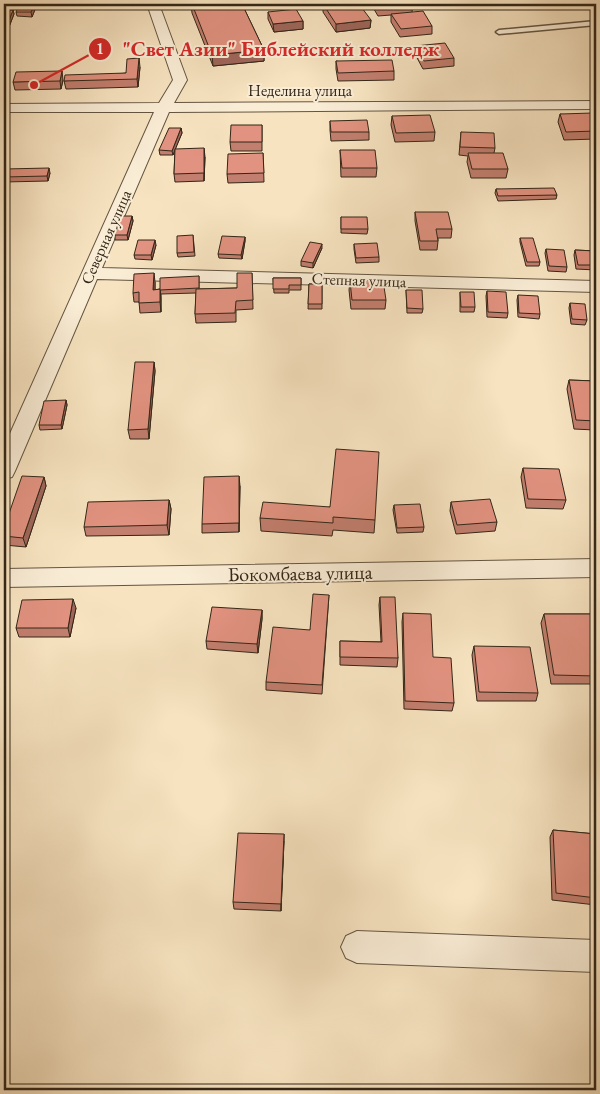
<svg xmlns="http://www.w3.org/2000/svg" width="600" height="1094" font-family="'EB Garamond',serif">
  <rect width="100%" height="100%" fill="#f7e3c0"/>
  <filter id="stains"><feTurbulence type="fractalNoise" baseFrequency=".004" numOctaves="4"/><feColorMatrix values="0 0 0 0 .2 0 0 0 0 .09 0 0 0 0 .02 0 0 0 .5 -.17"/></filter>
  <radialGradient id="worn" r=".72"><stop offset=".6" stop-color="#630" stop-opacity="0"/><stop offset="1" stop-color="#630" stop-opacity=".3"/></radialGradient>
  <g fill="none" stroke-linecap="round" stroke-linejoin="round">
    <g stroke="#645541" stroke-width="3">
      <polygon id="service" points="596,21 596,25 499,34 496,32 499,30"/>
    </g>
    <g stroke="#645541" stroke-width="2">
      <g id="minor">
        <polygon points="147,4 159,4 187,80 174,103 596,101 596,109 169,112 102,268 596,281 596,292 97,279 15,471 12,477 4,479 4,447 154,112 4,112 4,104 159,103 173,80"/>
        <polygon points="596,559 596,577 4,587 4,569"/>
        <polygon points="357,931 596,940 596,972 357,963 346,958 341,947 346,936"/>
      </g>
    </g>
    <use href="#service" fill="#faedd6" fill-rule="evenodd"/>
    <use href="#minor" fill="#faedd6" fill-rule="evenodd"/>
  </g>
  <g fill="#c27e6e" stroke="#332617">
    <polygon points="67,4 84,4 83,6 67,5"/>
    <polygon points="191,4 242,4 264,50 264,61 213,66 192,13"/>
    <polygon points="323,4 371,20 370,28 336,32 323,12"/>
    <polygon points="371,4 412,4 413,5 412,12 432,26 432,34 400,37 391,22 391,15 378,16"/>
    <polygon points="36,7 32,17 17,16 16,12"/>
    <polygon points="4,10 13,10 14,14 7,32 4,32"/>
    <polygon points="268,12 303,21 303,29 274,32 268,19"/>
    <polygon points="415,46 454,58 454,66 423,69 415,54"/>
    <polygon points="336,61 394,71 394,80 338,81 336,69"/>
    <polygon points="140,67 138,87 66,89 64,81 126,73"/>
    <polygon points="63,80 61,89 15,90 13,82"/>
    <polygon points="560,114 596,120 596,139 564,140 558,122"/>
    <polygon points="392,116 435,132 434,141 395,142 391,125"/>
    <polygon points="330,121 369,132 369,140 331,141 330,130"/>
    <polygon points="262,125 262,151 231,151 230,142"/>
    <polygon points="181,128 182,133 175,149 205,157 204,181 175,182 174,174 175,150 173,155 160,155 159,150"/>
    <polygon points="461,132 495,148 494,153 508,169 506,178 471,178 467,162 468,156 459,155"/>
    <polygon points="340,150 377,168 376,177 341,177"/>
    <polygon points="263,153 264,182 228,183 227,174"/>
    <polygon points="4,171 50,173 48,181 4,182"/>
    <polygon points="496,189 557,195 556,199 498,201 495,193"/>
    <polygon points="415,212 452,229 451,238 438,238 438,241 437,250 420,250 415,221"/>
    <polygon points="132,216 133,221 128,240 115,240 115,235"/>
    <polygon points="341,217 368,229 367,234 341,233"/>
    <polygon points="193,235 195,256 178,257 177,253"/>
    <polygon points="245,237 245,241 242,259 219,258 218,254"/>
    <polygon points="520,238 540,262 539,266 526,266 520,242"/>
    <polygon points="354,244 379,257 379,262 356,263 354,249"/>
    <polygon points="156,245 152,260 135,259 134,255"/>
    <polygon points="322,248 313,268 301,266 301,261"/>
    <polygon points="546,249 567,267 566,272 548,271 545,253"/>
    <polygon points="575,250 596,251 596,270 576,269 574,255"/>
    <polygon points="252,273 253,309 236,310 236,322 196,323 195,314 196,293 161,294 161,312 140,313 139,302 134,302 133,293 155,282 155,290 160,289 199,276 199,289 237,288"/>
    <polygon points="273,278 301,278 301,290 289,290 289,293 274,293"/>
    <polygon points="350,281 386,300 385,309 351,309 349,290"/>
    <polygon points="309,284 322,284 322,309 308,309"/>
    <polygon points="406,290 423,309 422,313 407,313"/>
    <polygon points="487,291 508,313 507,318 487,317 486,296"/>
    <polygon points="460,292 475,307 474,312 460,312"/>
    <polygon points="518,295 540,314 539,319 518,317 517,300"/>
    <polygon points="570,303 587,320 585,325 571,324 569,308"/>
    <polygon points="154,362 155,371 149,439 130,439 128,430"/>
    <polygon points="569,380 596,381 596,405 594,405 596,415 596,425 595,430 574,429 567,389"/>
    <polygon points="66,400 67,405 62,429 40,430 39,425"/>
    <polygon points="523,468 566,500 563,509 526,508 521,477"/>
    <polygon points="44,477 46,486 26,547 4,545 4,528"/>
    <polygon points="240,486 239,532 202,533 202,524"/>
    <polygon points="594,491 596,491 596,525 591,500"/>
    <polygon points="169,500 171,509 169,535 86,536 84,527"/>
    <polygon points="451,502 497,522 495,531 456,534 450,511"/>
    <polygon points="394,505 424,527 423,532 397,533 393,510"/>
    <polygon points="330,507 375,520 374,533 333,530 332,536 261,531 260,518"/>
    <polygon points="329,595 322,694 266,690 266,682 310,630"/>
    <polygon points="380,597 398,658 397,667 340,665 340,641 381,642 379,605"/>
    <polygon points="76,608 70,637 19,637 16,628"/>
    <polygon points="262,610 262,619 258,653 207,649 206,641"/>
    <polygon points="403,613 454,703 452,711 404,709 402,622"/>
    <polygon points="544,614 596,614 596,684 551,684 541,623"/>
    <polygon points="474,646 538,693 536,701 477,701 472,655"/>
    <polygon points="553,830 596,834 596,905 552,900 550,837"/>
    <polygon points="284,841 281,911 234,909 233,902"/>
  </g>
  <g fill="#9e665a" stroke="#332617">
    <polygon points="35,4 36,4 36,7 32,17 31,12"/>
    <polygon points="13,10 14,14 7,32 6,28"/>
    <polygon points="371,20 370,28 336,32 336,24"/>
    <polygon points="303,21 303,29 274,32 273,24"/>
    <polygon points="264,50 264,61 213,66 212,55"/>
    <polygon points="139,58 140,67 138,87 137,79"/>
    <polygon points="62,71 63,80 61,89 60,81"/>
    <polygon points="181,128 182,133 173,155 172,151"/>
    <polygon points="204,148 205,157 204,181"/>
    <polygon points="49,168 50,173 48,181 47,176"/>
    <polygon points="132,216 133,221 128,240 127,235"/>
    <polygon points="245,237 245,241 242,259 241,255"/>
    <polygon points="155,240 156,245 152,260 151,255"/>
    <polygon points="322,244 322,248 313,268 313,263"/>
    <polygon points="154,273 155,282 155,299 153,290"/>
    <polygon points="160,289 161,298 161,312 160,302"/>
    <polygon points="154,362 155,371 149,439 148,429"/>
    <polygon points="66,400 67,405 62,429 61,425"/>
    <polygon points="239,476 240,486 239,532"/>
    <polygon points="44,477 46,486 26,547 23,538"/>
    <polygon points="169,500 171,509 169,535 167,525"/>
    <polygon points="73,599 76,608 70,637 68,628"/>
    <polygon points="262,610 262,619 258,653 257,644"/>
    <polygon points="284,834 284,841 281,911 281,904"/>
  </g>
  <g fill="#e19280" stroke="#332617">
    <polygon points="20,4 35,4 31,12 16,12"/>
    <polygon points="192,4 242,4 264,50 212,55"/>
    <polygon points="323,4 359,4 371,20 336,24"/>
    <polygon points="376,4 412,4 413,5 379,8"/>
    <polygon points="296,9 303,21 273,24 268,12"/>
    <polygon points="4,10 13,10 6,28 4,28"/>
    <polygon points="423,11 432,26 401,29 391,14"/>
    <polygon points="445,43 454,58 424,61 415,46"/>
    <polygon points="139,58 137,79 64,81 65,75 126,73 127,59"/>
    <polygon points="392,60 394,71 338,73 336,61"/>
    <polygon points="62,71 60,81 13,82 16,72"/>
    <polygon points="593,113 596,120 596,131 566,132 560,114"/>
    <polygon points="430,115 435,132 396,133 392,116"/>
    <polygon points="367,120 369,132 331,132 330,121"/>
    <polygon points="231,125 262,125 262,142 230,142"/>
    <polygon points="169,128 181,128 172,151 159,150"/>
    <polygon points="461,132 494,133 495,148 460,147"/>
    <polygon points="204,148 204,173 174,174 175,149"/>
    <polygon points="340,150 375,150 377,168 342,168"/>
    <polygon points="263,153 264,173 227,174 228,154"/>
    <polygon points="468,153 503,153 508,169 472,169"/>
    <polygon points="49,168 47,176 4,177 4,169"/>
    <polygon points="554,188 557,195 498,196 496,189"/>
    <polygon points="415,212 448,212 452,229 436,229 438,241 420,241"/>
    <polygon points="120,216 132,216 127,235 115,235"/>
    <polygon points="341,217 367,217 368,229 341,229"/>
    <polygon points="193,235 194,252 177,253 177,236"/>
    <polygon points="222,236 245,237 241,255 218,254"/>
    <polygon points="520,238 533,238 540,262 527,262"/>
    <polygon points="138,240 155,240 151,255 134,255"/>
    <polygon points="310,242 322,244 313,263 301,261"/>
    <polygon points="377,243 379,257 356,258 354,244"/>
    <polygon points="546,249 564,250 567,267 549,266"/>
    <polygon points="575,250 596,251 596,265 578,265"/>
    <polygon points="154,273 153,290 160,289 160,302 139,303 139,292 133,293 134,274"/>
    <polygon points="237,273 252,273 253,300 236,301 235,313 195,314 196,289 237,288"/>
    <polygon points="199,276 199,288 160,290 160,278"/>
    <polygon points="273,278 301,278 301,285 289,285 289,289 273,289"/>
    <polygon points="383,280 386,300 352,300 350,281"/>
    <polygon points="309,284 322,284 322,304 308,304"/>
    <polygon points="406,290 422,290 423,309 407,308"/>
    <polygon points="487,291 506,292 508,313 488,312"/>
    <polygon points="460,292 474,292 475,307 461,307"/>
    <polygon points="518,295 538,296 540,314 519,313"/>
    <polygon points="570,303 585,304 587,320 572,319"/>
    <polygon points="135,362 154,362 148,429 128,430"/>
    <polygon points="569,380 596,381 596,396 593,396 596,415 596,421 576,420"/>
    <polygon points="66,400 61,425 39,425 44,401"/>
    <polygon points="336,449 379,452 375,520 333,517 333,523 260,518 263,502 330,507"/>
    <polygon points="523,468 559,469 566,500 528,499"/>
    <polygon points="22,476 44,477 23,538 4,536 4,528"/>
    <polygon points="239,476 239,523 202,524 204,477"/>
    <polygon points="594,491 596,491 596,503"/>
    <polygon points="490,499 497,522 457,525 451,502"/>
    <polygon points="169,500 167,525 84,527 88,502"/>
    <polygon points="420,504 424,527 397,528 394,505"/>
    <polygon points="313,594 329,595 322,685 266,682 273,627 310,630"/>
    <polygon points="380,597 395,597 398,658 340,657 340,641 382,642"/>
    <polygon points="73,599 68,628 16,628 22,600"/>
    <polygon points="212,607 262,610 257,644 206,641"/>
    <polygon points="403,613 431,614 433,657 451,658 454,703 405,701"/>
    <polygon points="544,614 596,614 596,676 554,675"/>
    <polygon points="474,646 530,647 538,693 479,692"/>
    <polygon points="553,830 596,834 596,898 556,893"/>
    <polygon points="238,833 284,834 281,904 233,902"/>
  </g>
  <g text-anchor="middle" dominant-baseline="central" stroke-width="4" stroke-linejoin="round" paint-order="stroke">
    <g font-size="16" fill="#332617" stroke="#faedd6">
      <text x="300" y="90">Неделина улица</text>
      <text transform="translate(106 237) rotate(-66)">Северная улица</text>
      <text transform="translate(359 280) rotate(2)">Степная улица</text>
    </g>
    <g font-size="20" fill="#332617" stroke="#faedd6">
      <text transform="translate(300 573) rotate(-1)">Бокомбаева улица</text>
    </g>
  </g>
  <path fill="none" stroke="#d62828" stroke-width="2" d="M34 85L100 49"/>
  <g fill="#d62828" stroke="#faedd6" stroke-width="2">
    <circle cx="34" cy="85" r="5"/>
    <circle cx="100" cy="49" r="12"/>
  </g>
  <g font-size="15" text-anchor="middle" font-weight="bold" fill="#fff">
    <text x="100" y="54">1</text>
  </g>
  <g font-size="21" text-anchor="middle" font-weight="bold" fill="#d62828" stroke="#faedd6" stroke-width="4" stroke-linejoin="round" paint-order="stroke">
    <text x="281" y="56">"Свет Азии" Библейский колледж</text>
  </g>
  <rect width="600" height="1094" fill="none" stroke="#f7e3c0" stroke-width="20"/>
  <rect x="5" y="5" width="590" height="1084" fill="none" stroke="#332617" stroke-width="2.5"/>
  <rect x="10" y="10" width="580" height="1074" fill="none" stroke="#332617"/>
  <rect width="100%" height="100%" filter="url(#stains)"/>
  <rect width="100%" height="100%" fill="url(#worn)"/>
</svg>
